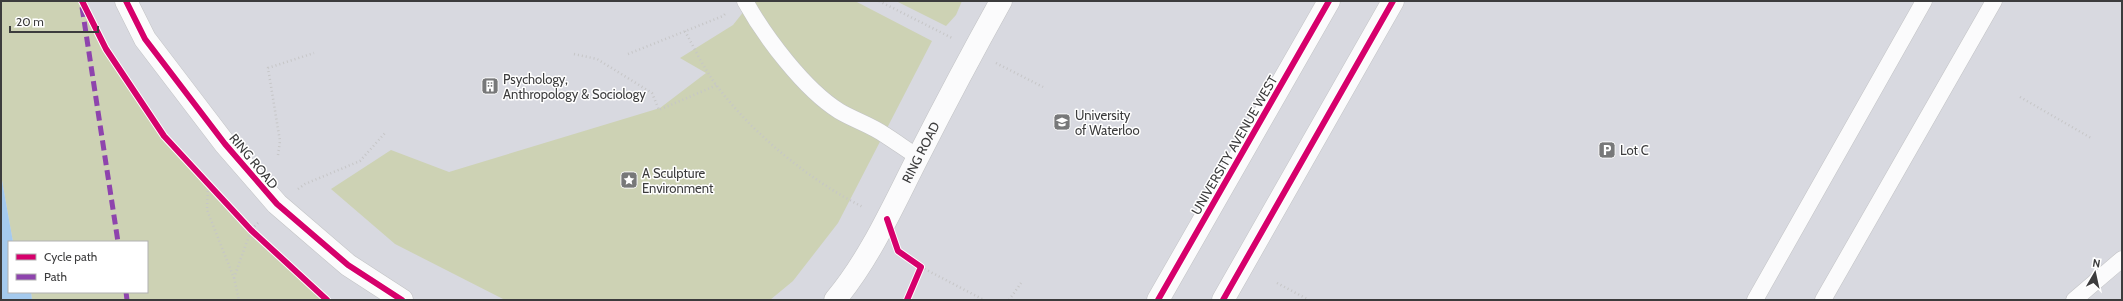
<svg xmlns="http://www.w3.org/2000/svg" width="2123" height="301" font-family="Cabin,sans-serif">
  <rect width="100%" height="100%" fill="#e5e6e8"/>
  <path fill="#d8d9e0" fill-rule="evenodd" d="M1,1H2122V300H1ZM9,242H147V292H9Z"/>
  <g fill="#cdd2b4">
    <polygon points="1,1 82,1 106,49 164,136 251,230 327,300 32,300 31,292 147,292 147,242 13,242 1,175"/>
    <polygon points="752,1 855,1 932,41 838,223 793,281 770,300 505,300 395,244 331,189 391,150 449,172 660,108 706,73 680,58 733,25"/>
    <polygon points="896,1 962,1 956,15 946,26"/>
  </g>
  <polygon fill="#a5caee" points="1,175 13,242 9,242 9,292 31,292 32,300 1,300"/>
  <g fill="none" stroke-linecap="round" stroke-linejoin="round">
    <g stroke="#c2c3c5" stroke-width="17">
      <g id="lane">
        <path d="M745,1C765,37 804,89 839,111C854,120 871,125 885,135C896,142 907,150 918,157"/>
        <polyline points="1755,300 1924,1"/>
        <polyline points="1823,300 1994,1"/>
        <polyline points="2074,300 2122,259"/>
      </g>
    </g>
    <g stroke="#c2c3c5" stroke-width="23">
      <g id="street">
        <polyline points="126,1 145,39 225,144 277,204 348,265 402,300"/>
        <path id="s1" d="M835,300C869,260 893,206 917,159C944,106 972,53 1001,1"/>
      </g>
    </g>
    <g stroke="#c2c3c5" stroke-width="23">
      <g id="secondary">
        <polyline points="1158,300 1329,1"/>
        <polyline points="1223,300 1393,1"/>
      </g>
    </g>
    <g stroke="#c6c6c7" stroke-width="2.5" stroke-dasharray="1 3" stroke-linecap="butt">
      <polyline points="879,1 952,38"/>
      <path d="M685,31C693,46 701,62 710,76C744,127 808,180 863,207"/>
      <polyline points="574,54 597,59 652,93 659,110 717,85"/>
      <polyline points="628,54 723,16 725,14"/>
      <polyline points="996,63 1043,87"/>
      <polyline points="2020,97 2091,138"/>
      <polyline points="278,155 280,141 268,68 314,53"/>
      <polyline points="208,183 207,210 234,278 239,300"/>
      <polyline points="298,189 305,184 360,161 385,133"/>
      <polyline points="921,267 984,300"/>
      <polyline points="234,278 251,230 258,223"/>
      <polyline points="1277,283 1309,300"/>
      <polyline points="909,300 909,298"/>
      <polyline points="1009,300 1021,283"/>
    </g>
    <use href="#lane" stroke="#fbfbfc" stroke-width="16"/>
    <use href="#street" stroke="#fbfbfc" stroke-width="22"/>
    <use href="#secondary" stroke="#fbfbfc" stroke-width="22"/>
    <g stroke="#8e44ad" stroke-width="5" stroke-dasharray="10 5" stroke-linecap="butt">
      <polyline points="82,7 118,242"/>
      <polyline points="126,292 127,300"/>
    </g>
    <g stroke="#fff" stroke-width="8">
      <g id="cycleway">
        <polyline points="82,1 106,49 164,136 251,230 327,300"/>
        <polyline points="126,1 145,39 225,144 277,204 348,265 402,300"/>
        <polyline points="887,219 898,251 921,267 907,300"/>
        <polyline points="1158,300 1329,1"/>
        <polyline points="1223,300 1393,1"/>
      </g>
    </g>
    <use href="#cycleway" stroke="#d6006c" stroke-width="6"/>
  </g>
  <defs>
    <g id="building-square" transform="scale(0.9)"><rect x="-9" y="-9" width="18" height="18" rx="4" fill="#777879" stroke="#fff"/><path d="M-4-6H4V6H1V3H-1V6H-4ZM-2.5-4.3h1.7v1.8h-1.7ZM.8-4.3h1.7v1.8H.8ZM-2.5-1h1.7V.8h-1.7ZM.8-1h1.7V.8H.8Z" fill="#fff"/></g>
    <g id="university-square" transform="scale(0.9)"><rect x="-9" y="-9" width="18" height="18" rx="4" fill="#777879" stroke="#fff"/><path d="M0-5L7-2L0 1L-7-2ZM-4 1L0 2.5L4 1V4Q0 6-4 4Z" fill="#fff"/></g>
    <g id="parking-square" transform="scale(0.9)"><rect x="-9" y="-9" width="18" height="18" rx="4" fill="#777879" stroke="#fff"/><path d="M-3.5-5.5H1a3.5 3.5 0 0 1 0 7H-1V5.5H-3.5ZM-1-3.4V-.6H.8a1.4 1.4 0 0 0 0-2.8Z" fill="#fff"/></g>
    <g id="sight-square" transform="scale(0.9)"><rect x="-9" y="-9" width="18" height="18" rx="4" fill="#777879" stroke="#fff"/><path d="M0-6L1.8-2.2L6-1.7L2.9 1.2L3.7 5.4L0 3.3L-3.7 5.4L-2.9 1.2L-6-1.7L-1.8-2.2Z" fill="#fff"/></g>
  </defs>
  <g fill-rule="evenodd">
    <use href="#building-square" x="490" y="86"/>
    <use href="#university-square" x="1062" y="122"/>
    <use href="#parking-square" x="1607" y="150"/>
    <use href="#sight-square" x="629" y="180"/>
  </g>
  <g text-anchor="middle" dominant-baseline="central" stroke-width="3" stroke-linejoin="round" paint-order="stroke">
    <g font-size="13" fill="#3c3c3d" stroke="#fff" text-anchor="start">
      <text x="503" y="79">Psychology,<tspan x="503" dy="15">Anthropology &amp; Sociology</tspan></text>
      <text x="1075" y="115">University<tspan x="1075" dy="15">of Waterloo</tspan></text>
      <text x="1620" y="150">Lot C</text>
      <text x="642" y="173">A Sculpture<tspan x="642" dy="15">Environment</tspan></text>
    </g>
    <g font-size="13" fill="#3c3c3d" stroke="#fff">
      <text transform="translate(1234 145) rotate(-60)">UNIVERSITY AVENUE WEST</text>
      <text stroke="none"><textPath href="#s1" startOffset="171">RING ROAD</textPath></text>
      <text transform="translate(254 161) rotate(50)">RING ROAD</text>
    </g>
  </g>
  <rect width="2123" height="301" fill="none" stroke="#3c3c3d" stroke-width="4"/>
  <rect x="8" y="241" width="140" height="52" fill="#ffffff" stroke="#b1b1b1"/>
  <rect x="16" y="254" width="20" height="6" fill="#d6006c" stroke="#b1b1b1"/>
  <text x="44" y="261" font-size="12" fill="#3c3c3d">Cycle path</text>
  <rect x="16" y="274" width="20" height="6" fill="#8e44ad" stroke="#b1b1b1"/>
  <text x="44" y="281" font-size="12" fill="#3c3c3d">Path</text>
  <g transform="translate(2095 273) rotate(9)" stroke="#ffffff" stroke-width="3" paint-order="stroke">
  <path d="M0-3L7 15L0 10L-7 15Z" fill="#3c3c3d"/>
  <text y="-6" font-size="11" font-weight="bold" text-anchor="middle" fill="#3c3c3d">N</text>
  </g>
  <path d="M10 26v6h88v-6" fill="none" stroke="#3c3c3d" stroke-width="2"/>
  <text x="16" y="26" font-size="12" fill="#3c3c3d" stroke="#ffffff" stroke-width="3" paint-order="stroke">20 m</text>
</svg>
